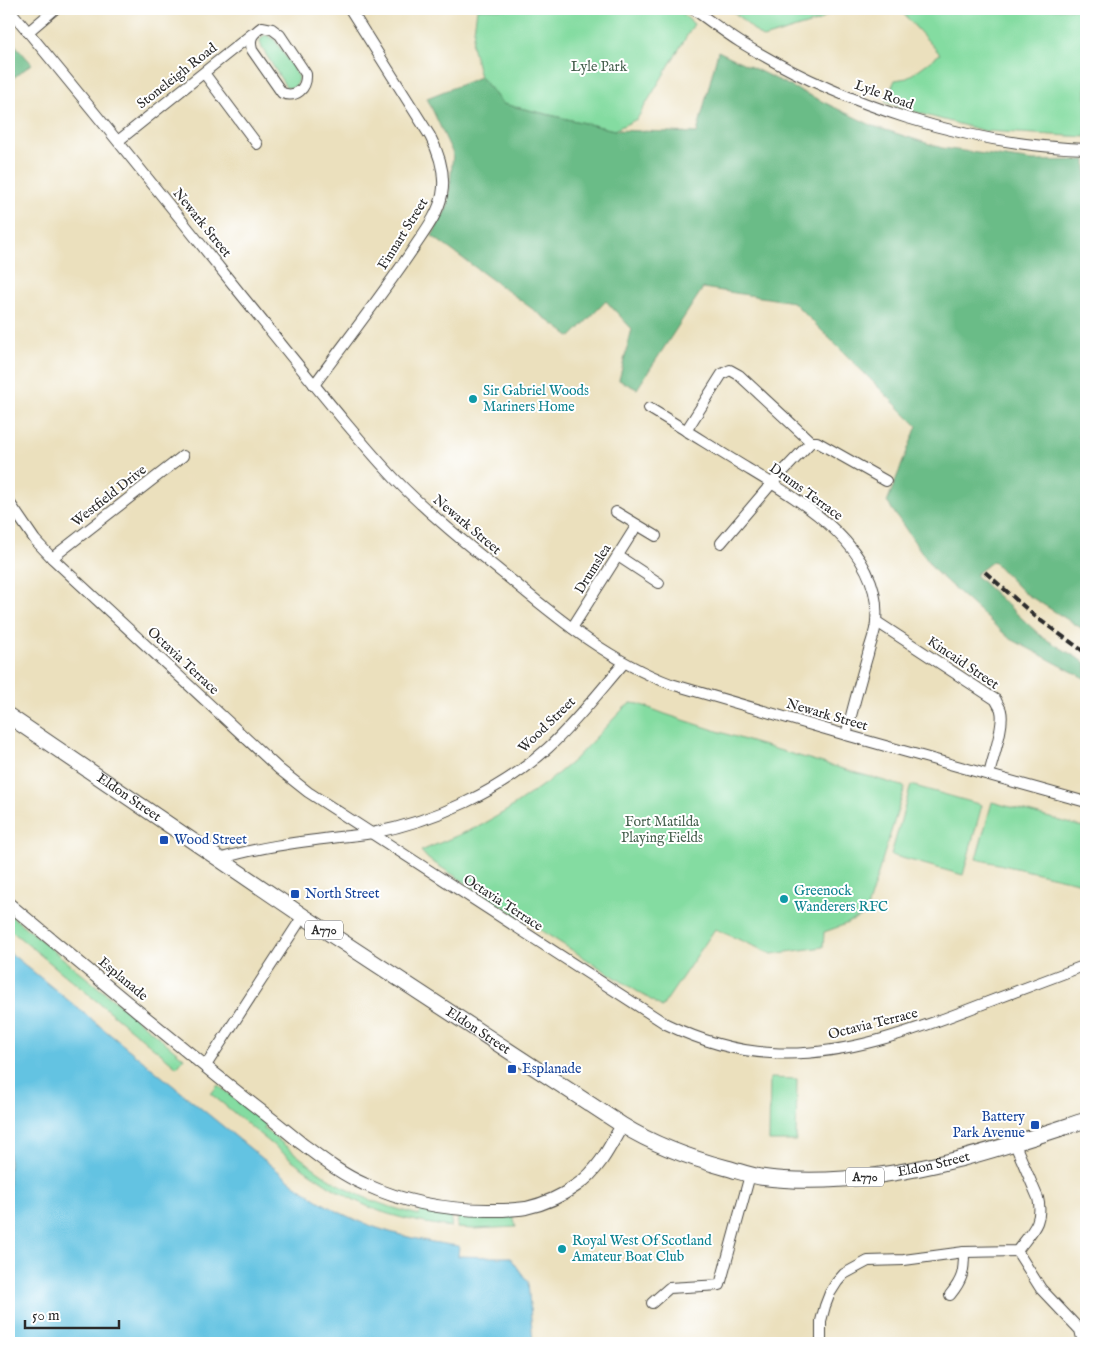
<svg xmlns="http://www.w3.org/2000/svg" width="1095" height="1352" font-family="'IM FELL English',serif">
  <rect width="100%" height="100%" fill="#fff"/>
  <filter id="ink" filterUnits="userSpaceOnUse"><feTurbulence type="fractalNoise" baseFrequency=".02" numOctaves="2"/><feDisplacementMap in="SourceGraphic" scale="10" xChannelSelector="R" yChannelSelector="G"/><feConvolveMatrix kernelMatrix="1 2 1 2 8 2 1 2 1" color-interpolation-filters="sRGB"/></filter>
  <filter id="wash" filterUnits="userSpaceOnUse"><feTurbulence type="fractalNoise" baseFrequency=".0096" numOctaves="4" result="noise"/><feDisplacementMap in="SourceGraphic" scale="20" xChannelSelector="R" yChannelSelector="G"/><feGaussianBlur stdDeviation="1.12" result="paint"/><feColorMatrix in="noise" values="0 0 0 0 0 0 0 0 0 0 0 0 0 0 0 0 0 1.4 0 .05"/><feComposite in="paint" operator="in"/></filter>
  <g filter="url(#wash)">
    <rect width="100%" height="100%" fill="#ebe0bd"/>
    <g fill="#84dca1" stroke="#588466">
      <polygon points="477,9 677,9 694,24 637,119 614,130 503,104 480,77 472,45"/>
      <polygon points="730,9 836,9 819,21 763,38"/>
      <polygon points="899,9 1086,9 1086,137 985,131 929,116 885,102 895,80 907,78 940,54"/>
      <polygon points="266,35 274,39 299,77 297,84 294,88 286,87 262,48 260,41 262,37"/>
      <polygon points="631,703 639,704 665,714 751,742 905,787 865,915 841,926 824,932 823,947 772,954 715,929 662,1007 428,859 421,851 480,826 506,811 550,780 574,760 624,708"/>
      <polygon points="911,785 982,805 963,875 891,855"/>
      <polygon points="992,802 1086,828 1086,870 1082,883 976,859"/>
      <polygon points="9,914 184,1058 177,1067 9,929"/>
      <polygon points="770,1078 797,1079 796,1141 769,1141"/>
      <path d="M218,1085L266,1124L264,1128C291,1150 319,1175 351,1191C372,1202 396,1209 419,1215L420,1210L452,1215L451,1227C423,1223 395,1218 369,1207C310,1181 261,1134 211,1094Z"/>
      <polygon points="513,1215 516,1227 474,1229 457,1228 458,1216 498,1216"/>
    </g>
    <g fill="#6bbc87" stroke="#4b7459">
      <polygon points="11,40 32,64 9,81 9,41"/>
      <polygon points="718,51 873,126 942,148 1033,161 1086,160 1086,428 1077,435 1086,445 1086,631 1023,592 993,561 975,575 1042,637 1086,663 1086,679 1009,638 934,570 887,502 917,426 793,302 703,288 637,389 619,380 632,329 606,301 571,337 432,236 448,206 453,154 427,98 480,77 503,104 614,130 697,133"/>
    </g>
    <path fill="#64c3e2" stroke="#487786" d="M9,952L278,1171C290,1181 303,1190 316,1199C358,1226 409,1240 459,1246L458,1256L494,1257H510L528,1282L533,1343H9Z"/>
  </g>
  <g filter="url(#ink)">
    <g fill="none" stroke-linecap="round" stroke-linejoin="round">
      <g stroke="#484641" stroke-width="12">
        <g id="minor">
          <path d="M9,9C87,102 163,197 239,292C274,335 309,379 345,422C361,441 378,461 395,479C432,517 474,550 515,583C562,622 612,662 671,684L846,735L1086,802"/>
          <path d="M693,9C709,20 724,32 740,42C843,105 965,145 1086,149"/>
          <path d="M262,27L272,29L280,35L306,74C307,89 296,98 282,93L252,50C249,38 252,34 262,27Z"/>
          <polyline points="28,32 55,9"/>
          <polyline points="204,73 257,144"/>
          <polyline points="118,141 252,34"/>
          <path d="M314,385C347,340 382,295 413,249C424,232 438,215 442,195C446,174 440,155 430,136L350,9"/>
          <path d="M649,408C679,426 709,445 740,464C794,497 883,545 876,621C876,632 870,644 868,654C860,681 853,708 846,735"/>
          <polyline points="686,431 722,374 730,370 739,375 811,442 772,483 721,543"/>
          <polyline points="811,442 817,442 886,481"/>
          <path d="M9,502L35,540L52,558L279,769L308,792L666,1024C699,1040 734,1051 771,1053C841,1058 916,1030 980,1005C1015,992 1051,978 1086,965"/>
          <polyline points="616,512 656,536"/>
          <polyline points="618,556 659,583"/>
          <polyline points="52,558 183,456"/>
          <path d="M877,622L996,700C997,704 1001,708 1001,711C1005,725 992,760 989,775"/>
          <polyline points="572,628 637,525"/>
          <path d="M219,859C258,847 299,842 339,837C350,836 361,835 372,833C435,821 501,791 548,748C576,722 599,692 624,663"/>
          <polyline points="205,1067 303,916"/>
          <polyline points="1017,1251 1041,1289 1080,1330 1083,1343"/>
          <path d="M950,1295C963,1279 964,1272 964,1252"/>
          <polyline points="652,1303 669,1288 720,1285 750,1175"/>
          <path d="M821,1343V1321L825,1306L830,1293L837,1282L844,1274L868,1261L904,1260L964,1252L1017,1251C1031,1232 1044,1223 1038,1198L1014,1142"/>
        </g>
      </g>
      <g stroke="#484641" stroke-width="14">
        <path id="tertiary" d="M9,904C89,971 169,1038 251,1103C268,1116 284,1129 301,1143C321,1158 341,1174 364,1184C403,1202 445,1210 488,1210C500,1210 514,1210 526,1208C544,1204 562,1196 577,1185C598,1171 610,1147 622,1125"/>
      </g>
      <g stroke="#484641" stroke-width="17">
        <g id="primary">
          <path id="s1" d="M9,716L303,916L622,1125C654,1145 690,1158 727,1168C738,1171 749,1175 760,1177C825,1186 892,1176 955,1160C999,1149 1043,1134 1086,1120"/>
        </g>
      </g>
      <use href="#minor" stroke="#fff" stroke-width="10"/>
      <use href="#tertiary" stroke="#fff" stroke-width="12"/>
      <use href="#primary" stroke="#fff" stroke-width="15"/>
      <polyline stroke="#2b2b2b" stroke-width="4" stroke-dasharray="8 4" stroke-linecap="butt" points="985,572 1037,618 1086,653"/>
    </g>
  </g>
  <g fill="#0f9aa8" stroke="#fff" stroke-width="2">
    <circle cx="473" cy="399" r="5"/>
    <circle cx="784" cy="899" r="5"/>
    <circle cx="562" cy="1249" r="5"/>
  </g>
  <g fill="#1a4fb4" stroke="#fff" stroke-width="2">
    <rect x="159" y="835" width="10" height="10" rx="2.5"/>
    <rect x="290" y="889" width="10" height="10" rx="2.5"/>
    <rect x="507" y="1064" width="10" height="10" rx="2.5"/>
    <rect x="1030" y="1120" width="10" height="10" rx="2.5"/>
  </g>
  <g text-anchor="middle" dominant-baseline="central" stroke-width="4" stroke-linejoin="round" paint-order="stroke">
    <g fill="#fff" stroke="#6b6b6b" stroke-width="1">
      <rect x="305" y="920.5" width="38" height="19" rx="4"/>
      <rect x="846" y="1167.5" width="38" height="19" rx="4"/>
    </g>
    <g font-size="12" font-weight="bold" fill="#2b2b2b">
      <text x="324" y="930">A770</text>
      <text x="865" y="1177">A770</text>
    </g>
    <g font-size="14" fill="#46604e" stroke="#fff">
      <text x="599" y="67">Lyle Park</text>
      <text x="662" y="822">Fort Matilda<tspan x="662" dy="16">Playing Fields</tspan></text>
    </g>
    <g font-size="14" fill="#2b2b2b" stroke="#fff">
      <text transform="translate(177 76) rotate(-38)">Stoneleigh Road</text>
      <text transform="translate(884 95) rotate(20)">Lyle Road</text>
      <text transform="translate(202 223) rotate(51)">Newark Street</text>
      <text transform="translate(403 234) rotate(-58)">Finnart Street</text>
      <text transform="translate(806 492) rotate(36)">Drums Terrace</text>
      <text transform="translate(109 496) rotate(-38)">Westfield Drive</text>
      <text transform="translate(467 525) rotate(40)">Newark Street</text>
      <text transform="translate(593 569) rotate(-58)">Drumslea</text>
      <text transform="translate(183 661) rotate(43)">Octavia Terrace</text>
      <text transform="translate(963 663) rotate(34)">Kincaid Street</text>
      <text transform="translate(827 715) rotate(16)">Newark Street</text>
      <text transform="translate(547 725) rotate(-44)">Wood Street</text>
      <text stroke="none"><textPath href="#s1" startOffset="145">Eldon Street</textPath></text>
      <text transform="translate(503 903) rotate(33)">Octavia Terrace</text>
      <text transform="translate(123 979) rotate(40)">Esplanade</text>
      <text transform="translate(873 1024) rotate(-14)">Octavia Terrace</text>
      <text stroke="none"><textPath href="#s1" startOffset="565">Eldon Street</textPath></text>
      <text stroke="none"><textPath href="#s1" startOffset="1060">Eldon Street</textPath></text>
    </g>
    <g font-size="14" fill="#0d838f" stroke="#fff" text-anchor="start">
      <text x="483" y="391">Sir Gabriel Woods<tspan x="483" dy="16">Mariners Home</tspan></text>
      <text x="794" y="891">Greenock<tspan x="794" dy="16">Wanderers RFC</tspan></text>
      <text x="572" y="1241">Royal West Of Scotland<tspan x="572" dy="16">Amateur Boat Club</tspan></text>
    </g>
    <g font-size="14" fill="#164399" stroke="#fff" text-anchor="start">
      <text x="174" y="840">Wood Street</text>
      <text x="305" y="894">North Street</text>
      <text x="522" y="1069">Esplanade</text>
      <text x="1025" y="1117" text-anchor="end">Battery<tspan x="1025" dy="16">Park Avenue</tspan></text>
    </g>
  </g>
  <rect width="1095" height="1352" fill="none" stroke="#fff" stroke-width="30"/>
  <path d="M25 1320v8h94v-8" fill="none" stroke="#2b2b2b" stroke-width="2.5"/>
  <text x="32" y="1320" font-size="15" fill="#2b2b2b" stroke="#ffffff" stroke-width="4" paint-order="stroke">50 m</text>
</svg>
